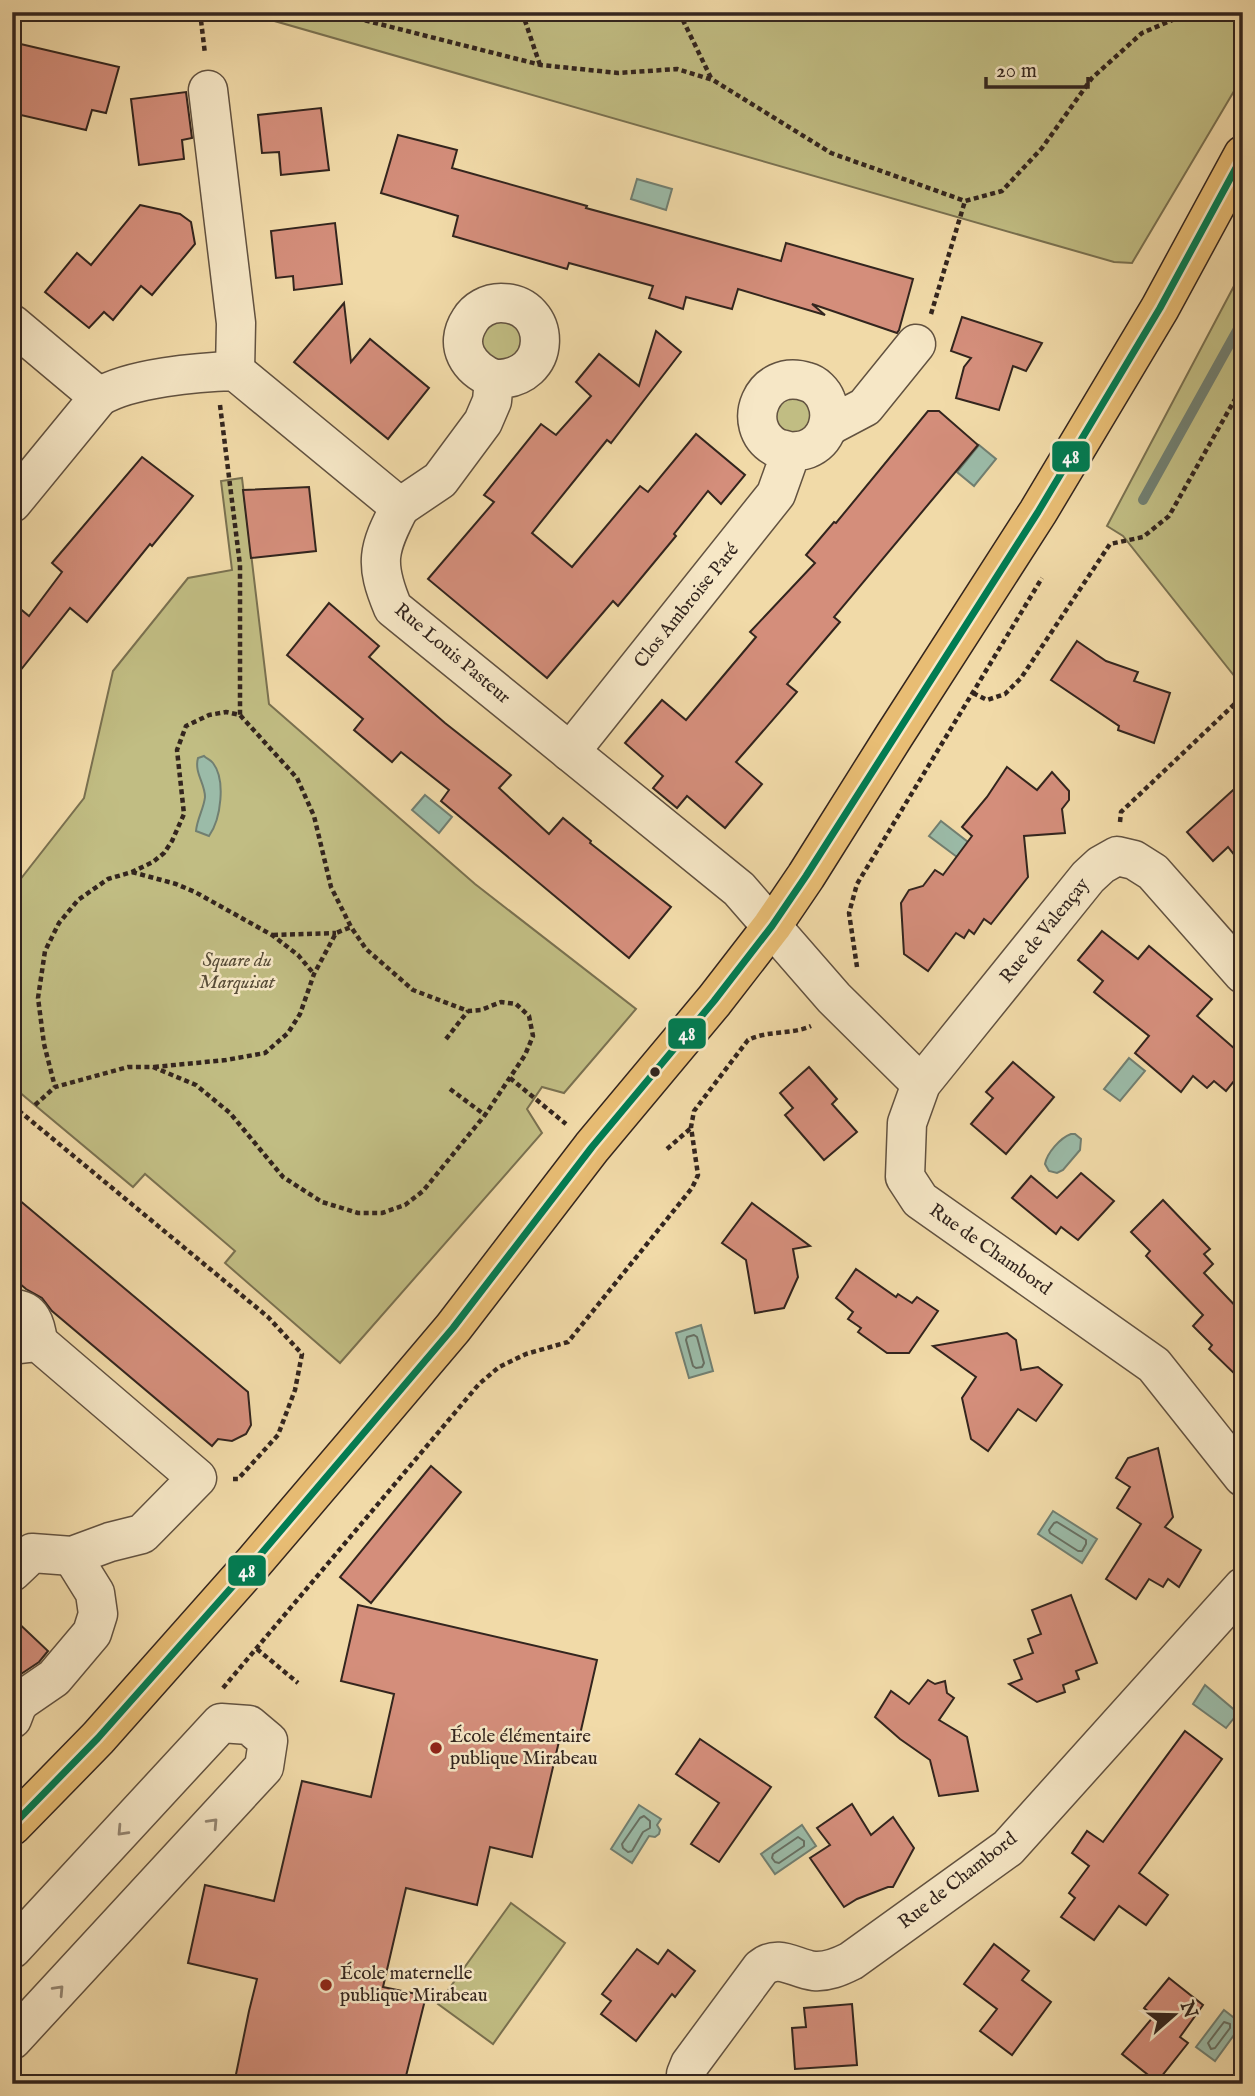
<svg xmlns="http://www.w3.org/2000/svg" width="1255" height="2096" font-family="'IM FELL English',serif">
  <rect width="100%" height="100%" fill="#f1daa8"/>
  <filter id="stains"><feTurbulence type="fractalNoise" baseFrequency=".00286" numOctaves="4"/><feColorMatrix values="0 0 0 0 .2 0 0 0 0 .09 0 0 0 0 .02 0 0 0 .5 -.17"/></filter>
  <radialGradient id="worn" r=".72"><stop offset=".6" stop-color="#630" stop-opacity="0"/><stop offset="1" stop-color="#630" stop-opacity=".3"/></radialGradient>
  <g fill="#c1bd83" stroke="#7a7150" stroke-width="2">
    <polygon points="243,12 1243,12 1243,76 1132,263 1114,262"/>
    <polygon points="1243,269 1243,687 1123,536 1107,526"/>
    <polygon points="490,317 522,325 522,358 490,365 476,335"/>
    <polygon points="786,395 811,403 809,430 792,436 776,427 773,409"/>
    <polygon points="242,478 269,704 475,884 636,1009 564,1093 542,1087 527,1109 542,1133 340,1363 225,1263 235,1251 145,1174 133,1187 12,1086 12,890 84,798 113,671 188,578 232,570 221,481"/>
    <polygon points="511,1903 565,1943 493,2044 438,2004"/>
  </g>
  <g fill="#9bbba8" stroke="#717f71" stroke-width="2">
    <polygon points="637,179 672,189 666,210 631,199"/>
    <polygon points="979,445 996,459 974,486 957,472"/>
    <path d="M204,756C207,759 211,760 213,763C226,780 221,819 209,836L196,831C197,819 204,808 205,797C205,783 194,773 198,758Z"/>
    <polygon points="425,795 452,817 439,833 412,810"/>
    <polygon points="941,821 977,849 965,863 929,836"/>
    <polygon points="1129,1058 1145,1071 1120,1101 1104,1089"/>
    <path d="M1071,1134H1075L1081,1139L1080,1150L1063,1170L1057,1173L1049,1171L1045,1164C1047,1153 1060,1138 1071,1134Z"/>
    <polygon points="701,1325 713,1371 689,1378 676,1333"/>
    <polygon points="1053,1511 1097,1539 1082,1563 1038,1534"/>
    <polygon points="1205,1685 1238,1713 1226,1728 1193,1704"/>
    <polygon points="639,1805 661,1819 657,1825 660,1830 659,1834 655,1837 649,1836 632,1863 611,1849"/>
    <polygon points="802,1825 816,1846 775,1874 761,1854"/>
    <polygon points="1224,2010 1242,2024 1215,2061 1196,2047"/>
  </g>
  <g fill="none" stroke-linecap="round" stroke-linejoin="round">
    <g stroke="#677063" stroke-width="2">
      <polygon points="694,1335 697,1337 704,1363 702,1367 696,1368 693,1366 686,1340 687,1337"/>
      <polygon points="1057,1522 1086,1540 1086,1544 1082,1551 1078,1551 1050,1533 1049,1530 1054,1523"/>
      <polygon points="644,1816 650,1821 650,1828 643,1832 632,1851 628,1852 623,1848 622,1844 640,1818"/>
      <polygon points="798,1837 804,1841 804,1846 779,1863 775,1862 772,1858 773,1854"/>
      <polygon points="1224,2022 1230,2024 1230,2028 1215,2048 1211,2049 1208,2043"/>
    </g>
    <polyline stroke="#717f71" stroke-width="10" points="1143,500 1243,320"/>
  </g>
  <g fill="#d48e7b" stroke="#33251e" stroke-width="2">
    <polygon points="12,42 119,67 106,113 92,110 86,130 12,113"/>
    <polygon points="186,92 192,138 182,140 184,159 139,165 131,99"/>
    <polygon points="321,108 329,170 281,175 279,152 262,153 258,115"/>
    <polygon points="398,135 457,150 452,168 587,206 586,208 781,261 786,243 913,279 899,330 897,333 812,304 825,315 738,289 732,309 686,297 683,309 649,298 653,286 569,263 567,269 453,236 458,216 381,193"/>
    <polygon points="140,205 180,214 191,222 195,244 152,295 141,286 113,320 104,312 89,328 45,292 77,253 91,265"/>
    <polygon points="335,223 342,284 294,290 293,276 276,278 271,231"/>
    <polygon points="344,303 351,362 370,339 429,388 388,439 294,362"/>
    <polygon points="962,317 1042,343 1026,371 1013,366 999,410 956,398 964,367 971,358 951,351"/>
    <polygon points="656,331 681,352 611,443 607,440 532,533 572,567 640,486 648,492 696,434 745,475 721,504 708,491 674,534 676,536 618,606 613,601 547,678 428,579 494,502 484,495 541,424 556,435 591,396 576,382 599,354 639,386"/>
    <polygon points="928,411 939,411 978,445 834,617 840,622 787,684 797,692 736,762 762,784 725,828 687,796 677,808 653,788 663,776 625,743 662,700 686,720 756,637 750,632 815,563 806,555 834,522 836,523"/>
    <polygon points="142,457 193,496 152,546 150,544 87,622 70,608 12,681 12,602 29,616 62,572 52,563"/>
    <polygon points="309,487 316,551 251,558 243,490"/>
    <polygon points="329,603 379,646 369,657 445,723 511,775 499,788 549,834 563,818 591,841 590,843 671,907 629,958 441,801 449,790 401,752 392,762 354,730 363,719 287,655"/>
    <polygon points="1077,641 1106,661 1138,672 1134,681 1170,693 1154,743 1118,730 1119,726 1051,680"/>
    <polygon points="1007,767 1037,790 1052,772 1069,791 1069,800 1062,809 1065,833 1024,836 1028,877 991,924 984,919 974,934 969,930 964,938 956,933 928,971 904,954 901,903 909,890 923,886 935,870 943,875 972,836 962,827 987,797"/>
    <polygon points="1243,781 1243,866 1228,847 1213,861 1187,832"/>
    <polygon points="1102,931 1138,959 1149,946 1212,999 1197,1016 1243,1056 1243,1070 1226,1091 1214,1081 1207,1088 1193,1076 1181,1092 1135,1053 1149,1036 1094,992 1103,981 1078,960"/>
    <polygon points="1013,1062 1054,1097 1006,1154 971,1124 993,1098 986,1092"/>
    <polygon points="809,1067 837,1099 832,1104 857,1132 824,1160 785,1115 793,1108 780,1093"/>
    <polygon points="1081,1173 1114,1201 1078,1240 1061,1227 1056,1234 1012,1198 1031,1176 1057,1198"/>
    <polygon points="12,1194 248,1392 251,1425 246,1434 232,1441 218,1439 212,1446 52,1311 42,1298 26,1289 12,1277"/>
    <polygon points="1163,1200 1210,1249 1204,1254 1213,1264 1204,1273 1243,1314 1243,1382 1209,1349 1212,1345 1193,1326 1203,1315 1146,1256 1150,1251 1131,1232"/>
    <polygon points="752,1203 810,1246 793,1249 798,1277 784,1308 755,1313 746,1260 722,1243"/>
    <polygon points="856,1269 896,1297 898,1294 912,1303 917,1297 938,1311 909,1353 887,1353 858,1332 861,1328 848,1319 853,1312 836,1298"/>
    <polygon points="1007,1333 1016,1340 1021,1370 1038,1367 1062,1385 1036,1421 1018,1409 988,1451 971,1439 962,1398 976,1377 933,1346"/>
    <polygon points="1158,1448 1173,1517 1165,1527 1201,1550 1179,1587 1168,1579 1163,1587 1149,1579 1136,1599 1106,1579 1141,1524 1117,1508 1130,1487 1116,1478 1128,1458"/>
    <polygon points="431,1466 461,1492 371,1603 340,1577"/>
    <polygon points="1071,1595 1097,1663 1076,1671 1079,1679 1063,1685 1065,1692 1037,1702 1009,1684 1022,1679 1014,1660 1033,1653 1028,1639 1041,1634 1032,1610"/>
    <polygon points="358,1605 597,1660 579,1739 560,1737 532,1857 490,1847 477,1905 406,1888 383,1987 426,1996 404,2084 234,2084 249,2011 257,1979 188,1963 205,1885 274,1901 302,1781 371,1797 394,1694 341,1681"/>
    <polygon points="12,1617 48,1651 39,1662 12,1680"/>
    <polygon points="928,1680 935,1684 945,1681 947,1693 954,1698 939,1720 967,1737 978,1791 939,1796 930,1760 900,1739 875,1717 891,1691 909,1704"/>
    <polygon points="1185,1731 1222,1759 1139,1873 1168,1895 1146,1925 1119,1906 1094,1940 1061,1917 1075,1898 1069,1893 1089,1866 1072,1853 1087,1831 1103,1842"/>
    <polygon points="700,1739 771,1787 719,1862 691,1844 719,1803 676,1774"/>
    <polygon points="852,1804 871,1835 893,1817 914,1848 893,1887 888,1887 857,1899 844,1907 810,1858 830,1845 817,1828"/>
    <polygon points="994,1944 1029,1971 1022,1980 1051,2002 1012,2055 980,2031 997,2009 964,1984"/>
    <polygon points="637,1949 658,1964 668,1950 695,1971 675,1997 672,1994 636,2041 601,2014 611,2001 602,1994"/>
    <polygon points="1169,1978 1203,2005 1180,2037 1188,2043 1157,2082 1122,2054 1154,2016 1144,2008"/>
    <polygon points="852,2004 857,2065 795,2069 792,2028 806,2027 804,2008"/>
  </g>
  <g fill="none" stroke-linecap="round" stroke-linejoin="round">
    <g stroke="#625240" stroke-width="41">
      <g id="minor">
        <polyline points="208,90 236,323 235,371"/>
        <polyline points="12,324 99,397"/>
        <polyline points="829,426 865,407 916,344"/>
        <path d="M12,503L99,397C130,378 198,372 235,371L400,507C378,549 374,563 393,608L739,889L834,998L921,1084"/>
        <path d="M400,507L440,480L483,422L492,401L494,379C555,381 553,303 501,303C488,303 476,310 470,320C453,346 469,369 494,379"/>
        <path d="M570,752L776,494L791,452C796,451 802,451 807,449C827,441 834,418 826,400C823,392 815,384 807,382C762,367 739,426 775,447C779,449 786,450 791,452"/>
        <polyline points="1243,974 1153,872 1134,860 1117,856 1101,865 1088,877 921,1084 907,1123 905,1177 920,1200 1154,1365 1243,1477"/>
        <path d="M12,1309C32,1309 36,1325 38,1342"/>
        <polyline points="12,1345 38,1342 197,1478 142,1534 110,1542 72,1556 32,1553 12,1572"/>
        <polyline points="12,1719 17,1706 22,1700 54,1678 92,1633 98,1614 95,1593 72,1556"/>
        <polyline points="12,1949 221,1723 249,1725 268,1741 264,1767 12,2040"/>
        <path d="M687,2084L686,2074L690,2064L761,1968C779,1953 795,1969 814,1971C827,1972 839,1967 851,1961L1008,1848L1243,1587"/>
      </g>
    </g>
    <g stroke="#33251e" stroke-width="41">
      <polyline id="major" points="12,1826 98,1738 255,1561 353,1446 453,1328 592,1147 714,1001 772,926 806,876 894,736 1038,512 1160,308 1243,155"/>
    </g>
    <g stroke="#33251e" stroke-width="4.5" stroke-dasharray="5 3.5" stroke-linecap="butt">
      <polyline points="200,12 205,54"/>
      <polyline points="332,12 541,65 618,73 677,69 713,80 831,153 965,201 1002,191 1042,148 1092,78 1142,33 1191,12"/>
      <polyline points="522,12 540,65"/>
      <polyline points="679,12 712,80"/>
      <polyline points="931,314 965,201"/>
      <polyline points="220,405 240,565 240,715"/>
      <polyline points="973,693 987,700 1005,694 1021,678 1110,544 1143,537 1169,516 1243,385"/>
      <polyline points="1120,822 1121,812 1243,696"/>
      <polyline points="132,872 176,884 195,892 272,935 298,955 314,974"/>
      <polyline points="273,935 336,933"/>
      <polyline points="857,967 849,913 857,884 1042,578"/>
      <polyline points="446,1039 468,1011"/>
      <polyline points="154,1067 226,1060 265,1053 288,1033 300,1014 314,974 336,933 351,927"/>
      <polyline points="510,1078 566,1124"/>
      <polyline points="450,1089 485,1115"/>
      <polyline points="12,1105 268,1317 302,1354 295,1390 278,1435 238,1479 233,1479"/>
      <polyline points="35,1105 55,1087 128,1067 153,1067 196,1085 230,1113 283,1177 322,1202 358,1213 382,1213 405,1205 423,1191 485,1115 525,1055 533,1036 529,1016 516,1004 501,1002 481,1010 468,1011 413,990 366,949 351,927 331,887 314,816 297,778 240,715 226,712 209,715 186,726 177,750 184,814 172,841 164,853 153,862 132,872 108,879 78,900 59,923 45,951 38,998 44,1044 55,1087"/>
      <polyline points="667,1149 691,1128"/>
      <polyline points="257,1649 298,1683"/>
      <path d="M223,1688L479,1384L499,1367L526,1354L568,1342L692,1188L698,1175L691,1127L694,1111L748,1040C768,1030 791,1035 811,1026"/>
    </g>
    <use href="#minor" stroke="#f6e7c6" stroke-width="38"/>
    <use href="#major" stroke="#e8bd74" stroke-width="38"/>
    <g stroke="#f6e7c6" stroke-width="12">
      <polyline id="bus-1" points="12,1826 98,1738 255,1561 453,1328 592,1147 714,1001 772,926 806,876 1038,512 1160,308 1243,155"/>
    </g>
    <use href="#bus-1" stroke="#007c52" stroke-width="7"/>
  </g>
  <defs><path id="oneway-chevron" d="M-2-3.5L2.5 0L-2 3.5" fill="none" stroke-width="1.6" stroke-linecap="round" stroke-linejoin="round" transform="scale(1.75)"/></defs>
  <g stroke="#948672">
    <use href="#oneway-chevron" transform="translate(213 1823) rotate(-47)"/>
    <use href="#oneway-chevron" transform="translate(122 1831) rotate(133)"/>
    <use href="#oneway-chevron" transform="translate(59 1990) rotate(-47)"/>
  </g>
  <circle fill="#33251e" stroke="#f6e7c6" stroke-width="2.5" cx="655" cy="1072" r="6"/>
  <g fill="#8f2418" stroke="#f6e7c6" stroke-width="2.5">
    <circle cx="436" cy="1748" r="7"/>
    <circle cx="326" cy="1985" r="7"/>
  </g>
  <g text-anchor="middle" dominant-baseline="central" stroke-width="5" stroke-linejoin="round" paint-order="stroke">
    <g font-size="19" fill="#33251e" stroke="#f6e7c6">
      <text transform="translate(687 606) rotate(-51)">Clos Ambroise Paré</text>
      <text transform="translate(452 654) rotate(40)">Rue Louis Pasteur</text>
      <text transform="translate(1045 931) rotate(-51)">Rue de Valençay</text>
      <text transform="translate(990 1250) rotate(35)">Rue de Chambord</text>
      <text transform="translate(958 1881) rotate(-38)">Rue de Chambord</text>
    </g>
    <g font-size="19" font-style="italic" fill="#564b37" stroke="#f6e7c6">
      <text x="237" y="961">Square du<tspan x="237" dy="22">Marquisat</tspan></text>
    </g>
    <g font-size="19" fill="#33251e" stroke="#f6e7c6" text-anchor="start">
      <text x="450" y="1737">École élémentaire<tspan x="450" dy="22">publique Mirabeau</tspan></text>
      <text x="340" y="1974">École maternelle<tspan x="340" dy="22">publique Mirabeau</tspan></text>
    </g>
  </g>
  <g stroke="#f6e7c6" stroke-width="2.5">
    <rect x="1051" y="440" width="40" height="33" rx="7" fill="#007c52"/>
    <rect x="667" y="1017" width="40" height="33" rx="7" fill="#007c52"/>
    <rect x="227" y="1554" width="40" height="33" rx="7" fill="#007c52"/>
  </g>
  <g font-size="19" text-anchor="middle" font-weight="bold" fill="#fff">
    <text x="1071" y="463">48</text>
    <text x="687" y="1040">48</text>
    <text x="247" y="1577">48</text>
  </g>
  <rect width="1255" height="2096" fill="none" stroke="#f1daa8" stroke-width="42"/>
  <rect x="14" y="14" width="1227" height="2068" fill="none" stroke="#33251e" stroke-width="3.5"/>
  <rect x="21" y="21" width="1213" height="2054" fill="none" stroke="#33251e" stroke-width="2"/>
  <g transform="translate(1174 2015) rotate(70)" stroke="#f6e7c6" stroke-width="5" paint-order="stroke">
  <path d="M0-5L12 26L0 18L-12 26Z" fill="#33251e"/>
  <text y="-10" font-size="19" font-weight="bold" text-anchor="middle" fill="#33251e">N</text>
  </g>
  <path d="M986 77v10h102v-10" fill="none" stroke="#33251e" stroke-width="3.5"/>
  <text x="996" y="77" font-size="21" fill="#33251e" stroke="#f6e7c6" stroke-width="5" paint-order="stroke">20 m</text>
  <rect width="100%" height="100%" filter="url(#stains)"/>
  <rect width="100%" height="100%" fill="url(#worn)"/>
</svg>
